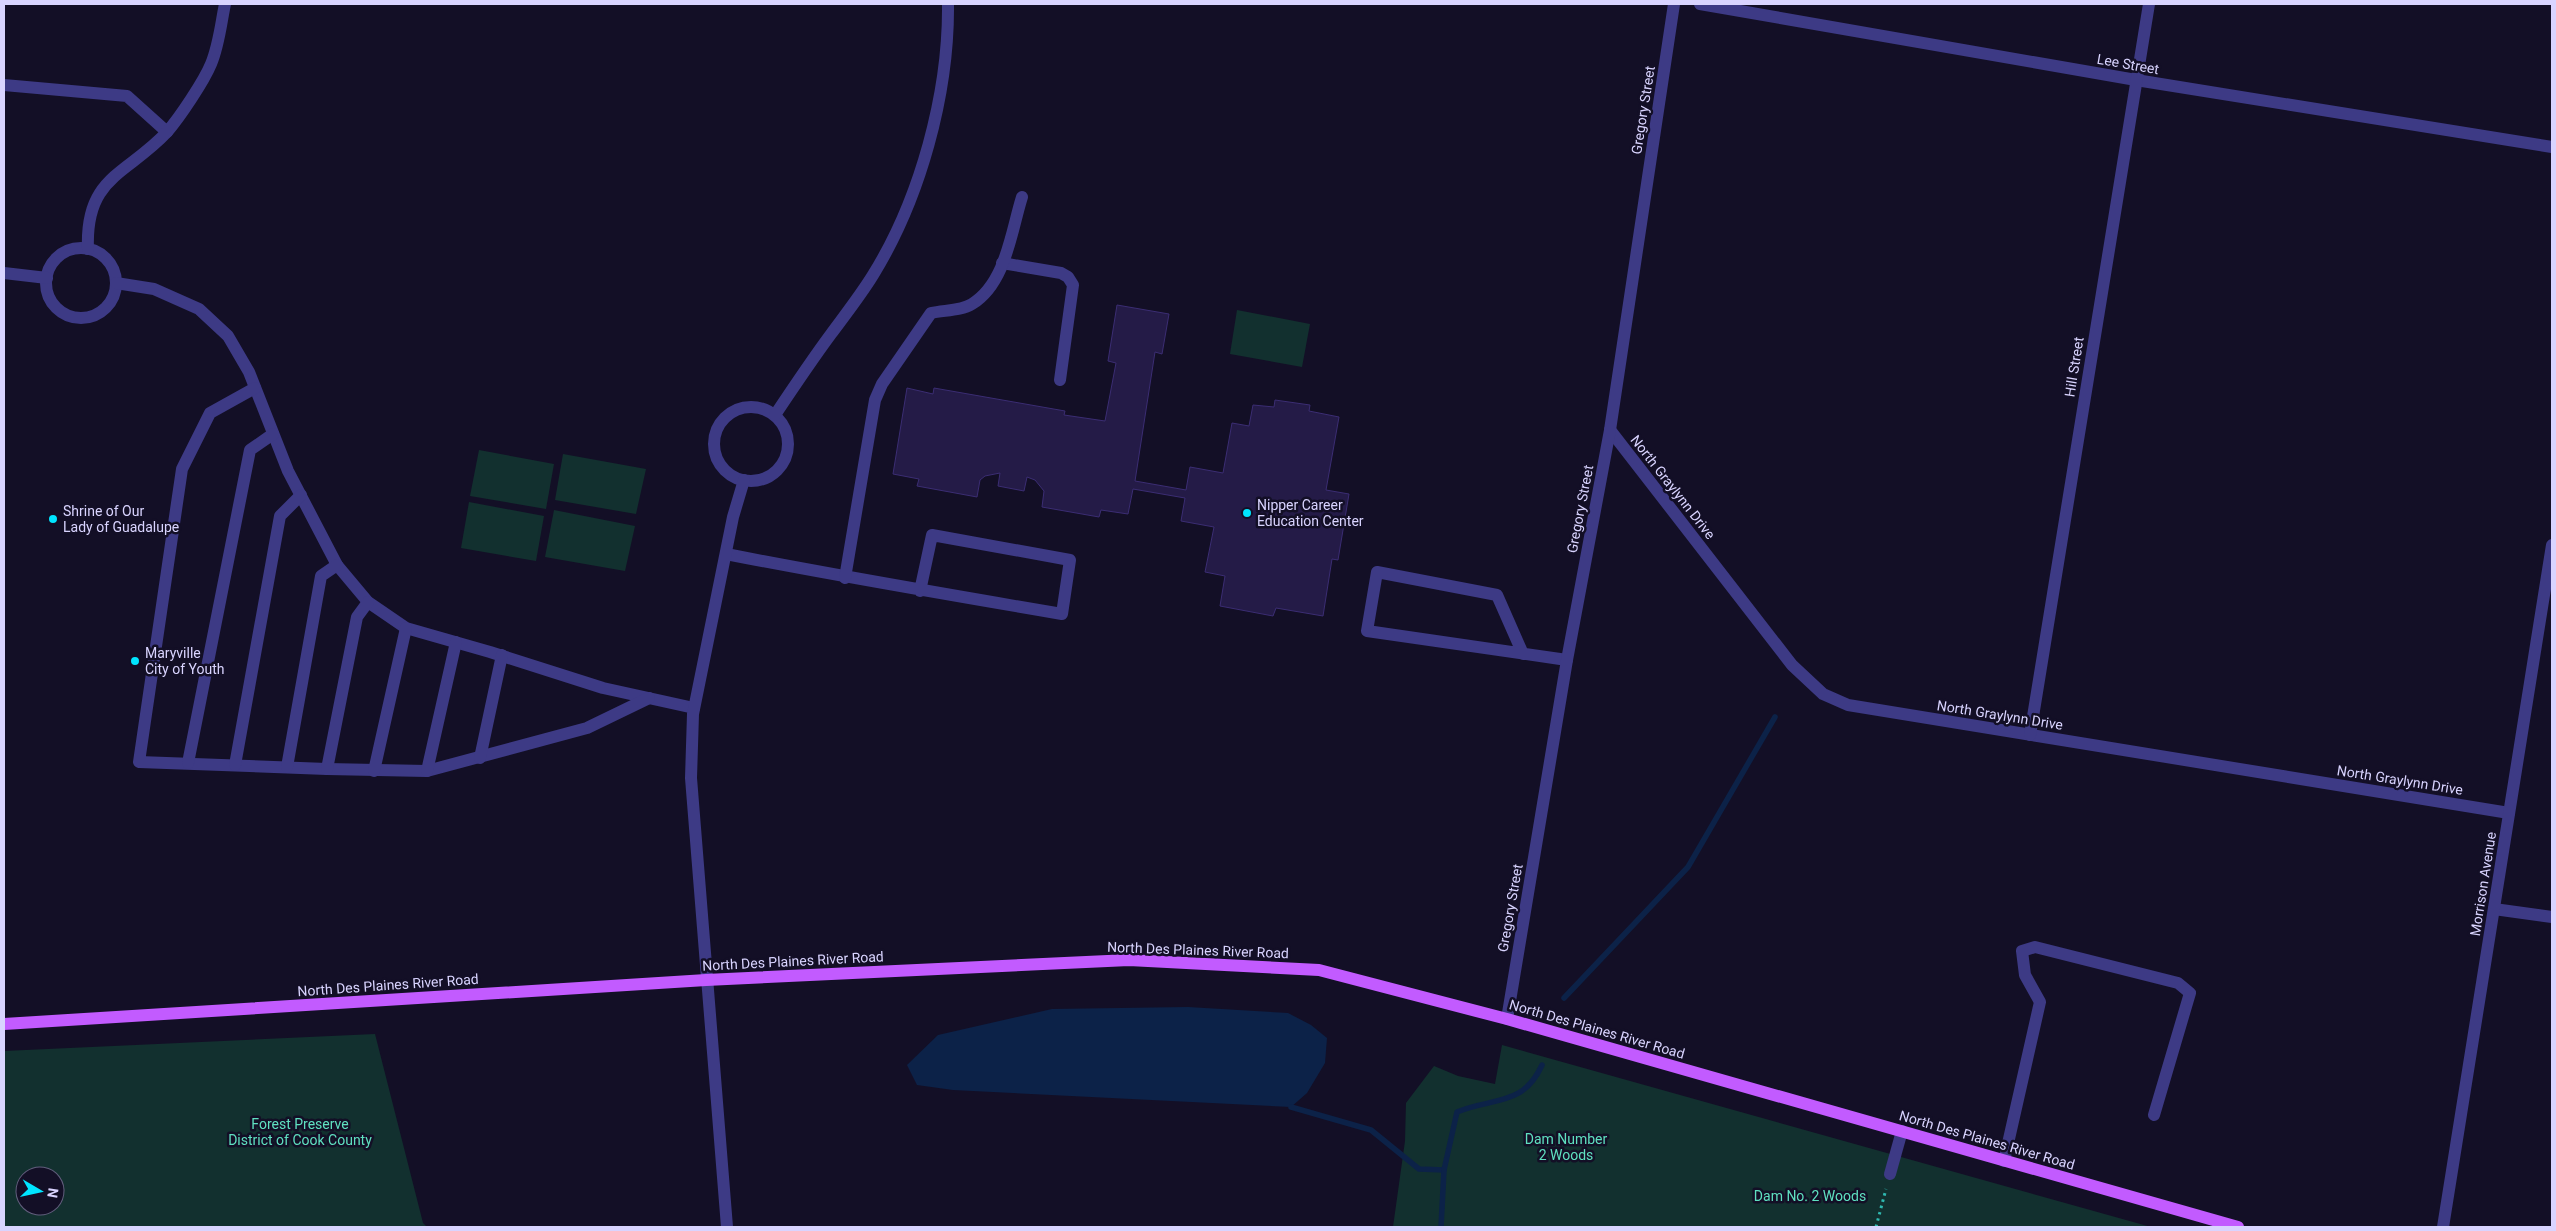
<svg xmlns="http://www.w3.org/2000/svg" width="2556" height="1231" font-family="Roboto,sans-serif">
  <rect width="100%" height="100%" fill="#130f26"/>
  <g fill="#12302f" fill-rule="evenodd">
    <polygon points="1237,310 1310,324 1302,367 1230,354"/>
    <polygon points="479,450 554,464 546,509 470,496"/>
    <polygon points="563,454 646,469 636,514 555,500"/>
    <polygon points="469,502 544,516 536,561 461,548"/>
    <polygon points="554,510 635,526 625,571 545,557"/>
    <path d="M375,1034L423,1223L427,1227H4V1051ZM25,1176H55V1206H25Z"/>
    <polygon points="1502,1045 2151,1227 1393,1227 1405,1141 1406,1103 1434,1066 1458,1076 1495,1084"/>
  </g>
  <polygon fill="#0c2248" points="1188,1007 1288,1013 1311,1025 1327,1038 1325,1063 1307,1093 1291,1107 953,1090 917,1085 907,1065 938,1035 1052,1009"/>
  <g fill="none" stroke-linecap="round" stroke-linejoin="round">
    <g stroke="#0c2248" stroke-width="5.5">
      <polyline points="1564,998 1688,867 1775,717"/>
      <polyline points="1291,1107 1371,1130 1419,1169 1444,1170"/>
      <path d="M1441,1227L1444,1170L1457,1112C1493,1097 1523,1107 1542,1065"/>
    </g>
  </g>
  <polygon fill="#241b47" stroke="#3b2d73" points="1117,305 1169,314 1162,354 1155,352 1135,481 1186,490 1190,467 1223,473 1232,423 1249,426 1253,405 1274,407 1275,400 1310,405 1309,411 1339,417 1326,490 1349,494 1338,560 1332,559 1323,616 1276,608 1273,616 1220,606 1225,576 1205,572 1214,527 1181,521 1185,498 1133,489 1128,514 1101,510 1099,517 1042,507 1044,491 1035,480 1027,477 1024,491 998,486 1000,473 985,476 980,480 977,497 917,486 919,479 893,474 907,388 933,394 934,388 1065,411 1064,415 1105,421 1116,363 1108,361"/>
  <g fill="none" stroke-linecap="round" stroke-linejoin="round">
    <polyline stroke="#2fb8b0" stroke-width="3" stroke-dasharray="2.5 4" stroke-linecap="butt" points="1876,1227 1886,1189"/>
    <g stroke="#3d3a85" stroke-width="12">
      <polyline points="1700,4 2136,80 2552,147"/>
      <polyline points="4,85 127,96 167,132"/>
      <circle cx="81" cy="283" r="35"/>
      <path d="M88,249C85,176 127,175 167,132C180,117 204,81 211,64C219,45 221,23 225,4"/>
      <polyline points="1002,263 1061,273 1068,277 1073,285 1060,380"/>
      <polyline points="4,273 47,278"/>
      <polyline points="116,283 154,289 199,309 228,336 249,372 288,471 337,565 368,602 406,628 490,652 603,688 694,708"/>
      <polyline points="255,388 210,413 182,469 139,762 327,769 427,771 587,728 649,698"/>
      <circle cx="751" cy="444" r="37"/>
      <path d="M775,415C793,388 811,361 831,334C845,315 860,296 873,275C920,199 949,94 948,4"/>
      <polyline points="1610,430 1792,665 1823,694 1848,705 2509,813"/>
      <path d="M726,554C838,576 950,595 1062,614L1070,560L932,535L920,591"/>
      <path d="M845,578L875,400L882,384L931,313C944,310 961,311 972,304C1006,283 1011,232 1022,197"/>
      <polyline points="1523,654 1497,595 1377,572 1367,631 1567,660"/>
      <polyline points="2030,735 2149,4"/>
      <polyline points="480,758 502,655"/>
      <polyline points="188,763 250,450 273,434"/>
      <polyline points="235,765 280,516 301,495"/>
      <polyline points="287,767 321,576 337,565"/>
      <polyline points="327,769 357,617 368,602"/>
      <polyline points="374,771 406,628"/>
      <polyline points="427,771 456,642"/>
      <polyline points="2494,909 2552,917"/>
      <polyline points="1507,1019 1567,660 1610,430 1674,4"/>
      <polyline points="2004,1161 2040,1002 2025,975 2022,951 2035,947 2178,983 2190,993 2154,1115"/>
      <polyline points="1890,1174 1902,1131"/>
      <polyline points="727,1227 691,778 693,714 733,517 744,480"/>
      <polyline points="2443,1227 2552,545"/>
    </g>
    <polyline stroke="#c25bff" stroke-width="12" points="4,1024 706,980 1129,960 1319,970 1507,1019 2238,1227"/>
  </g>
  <g fill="#00e5ff" stroke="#130f26" stroke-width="2">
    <circle cx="1247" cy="513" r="5"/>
    <circle cx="53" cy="519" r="5"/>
    <circle cx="135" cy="661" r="5"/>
  </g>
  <g text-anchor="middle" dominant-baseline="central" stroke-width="5" stroke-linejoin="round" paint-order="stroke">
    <g font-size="14" fill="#d9d4ff" stroke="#130f26">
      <text transform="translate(2128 64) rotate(10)">Lee Street</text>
      <text transform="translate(1643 110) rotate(-81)">Gregory Street</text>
      <text transform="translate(2074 367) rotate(-81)">Hill Street</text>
      <text transform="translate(1673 487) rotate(52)">North Graylynn Drive</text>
      <text transform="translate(1580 509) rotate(-79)">Gregory Street</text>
      <text transform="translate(2000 715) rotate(9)">North Graylynn Drive</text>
      <text transform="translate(2400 780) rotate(9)">North Graylynn Drive</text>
      <text transform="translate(2483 884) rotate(-81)">Morrison Avenue</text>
      <text transform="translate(1510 908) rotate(-80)">Gregory Street</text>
      <text transform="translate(1198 950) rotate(2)">North Des Plaines River Road</text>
      <text transform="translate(793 961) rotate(-3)">North Des Plaines River Road</text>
      <text transform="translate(388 985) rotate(-4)">North Des Plaines River Road</text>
      <text transform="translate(1597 1029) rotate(16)">North Des Plaines River Road</text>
      <text transform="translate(1987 1140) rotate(16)">North Des Plaines River Road</text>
    </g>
    <g font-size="14" fill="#d9d4ff" stroke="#130f26" text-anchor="start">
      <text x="1257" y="505">Nipper Career<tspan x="1257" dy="16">Education Center</tspan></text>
      <text x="63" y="511">Shrine of Our<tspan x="63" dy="16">Lady of Guadalupe</tspan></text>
      <text x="145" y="653">Maryville<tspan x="145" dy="16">City of Youth</tspan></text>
    </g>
    <g font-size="14" fill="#5fe0c0" stroke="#130f26">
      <text x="300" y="1124">Forest Preserve<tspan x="300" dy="16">District of Cook County</tspan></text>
      <text x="1566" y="1139">Dam Number<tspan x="1566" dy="16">2 Woods</tspan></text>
      <text x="1810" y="1196">Dam No. 2 Woods</text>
    </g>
  </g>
  <rect width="2556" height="1231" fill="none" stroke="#d9d4ff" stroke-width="10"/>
  <g transform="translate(40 1191) rotate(99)"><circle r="24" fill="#130f26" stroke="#625e7d"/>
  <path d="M0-4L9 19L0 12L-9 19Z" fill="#00e5ff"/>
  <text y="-8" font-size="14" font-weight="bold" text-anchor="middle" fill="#d9d4ff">N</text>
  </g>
</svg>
